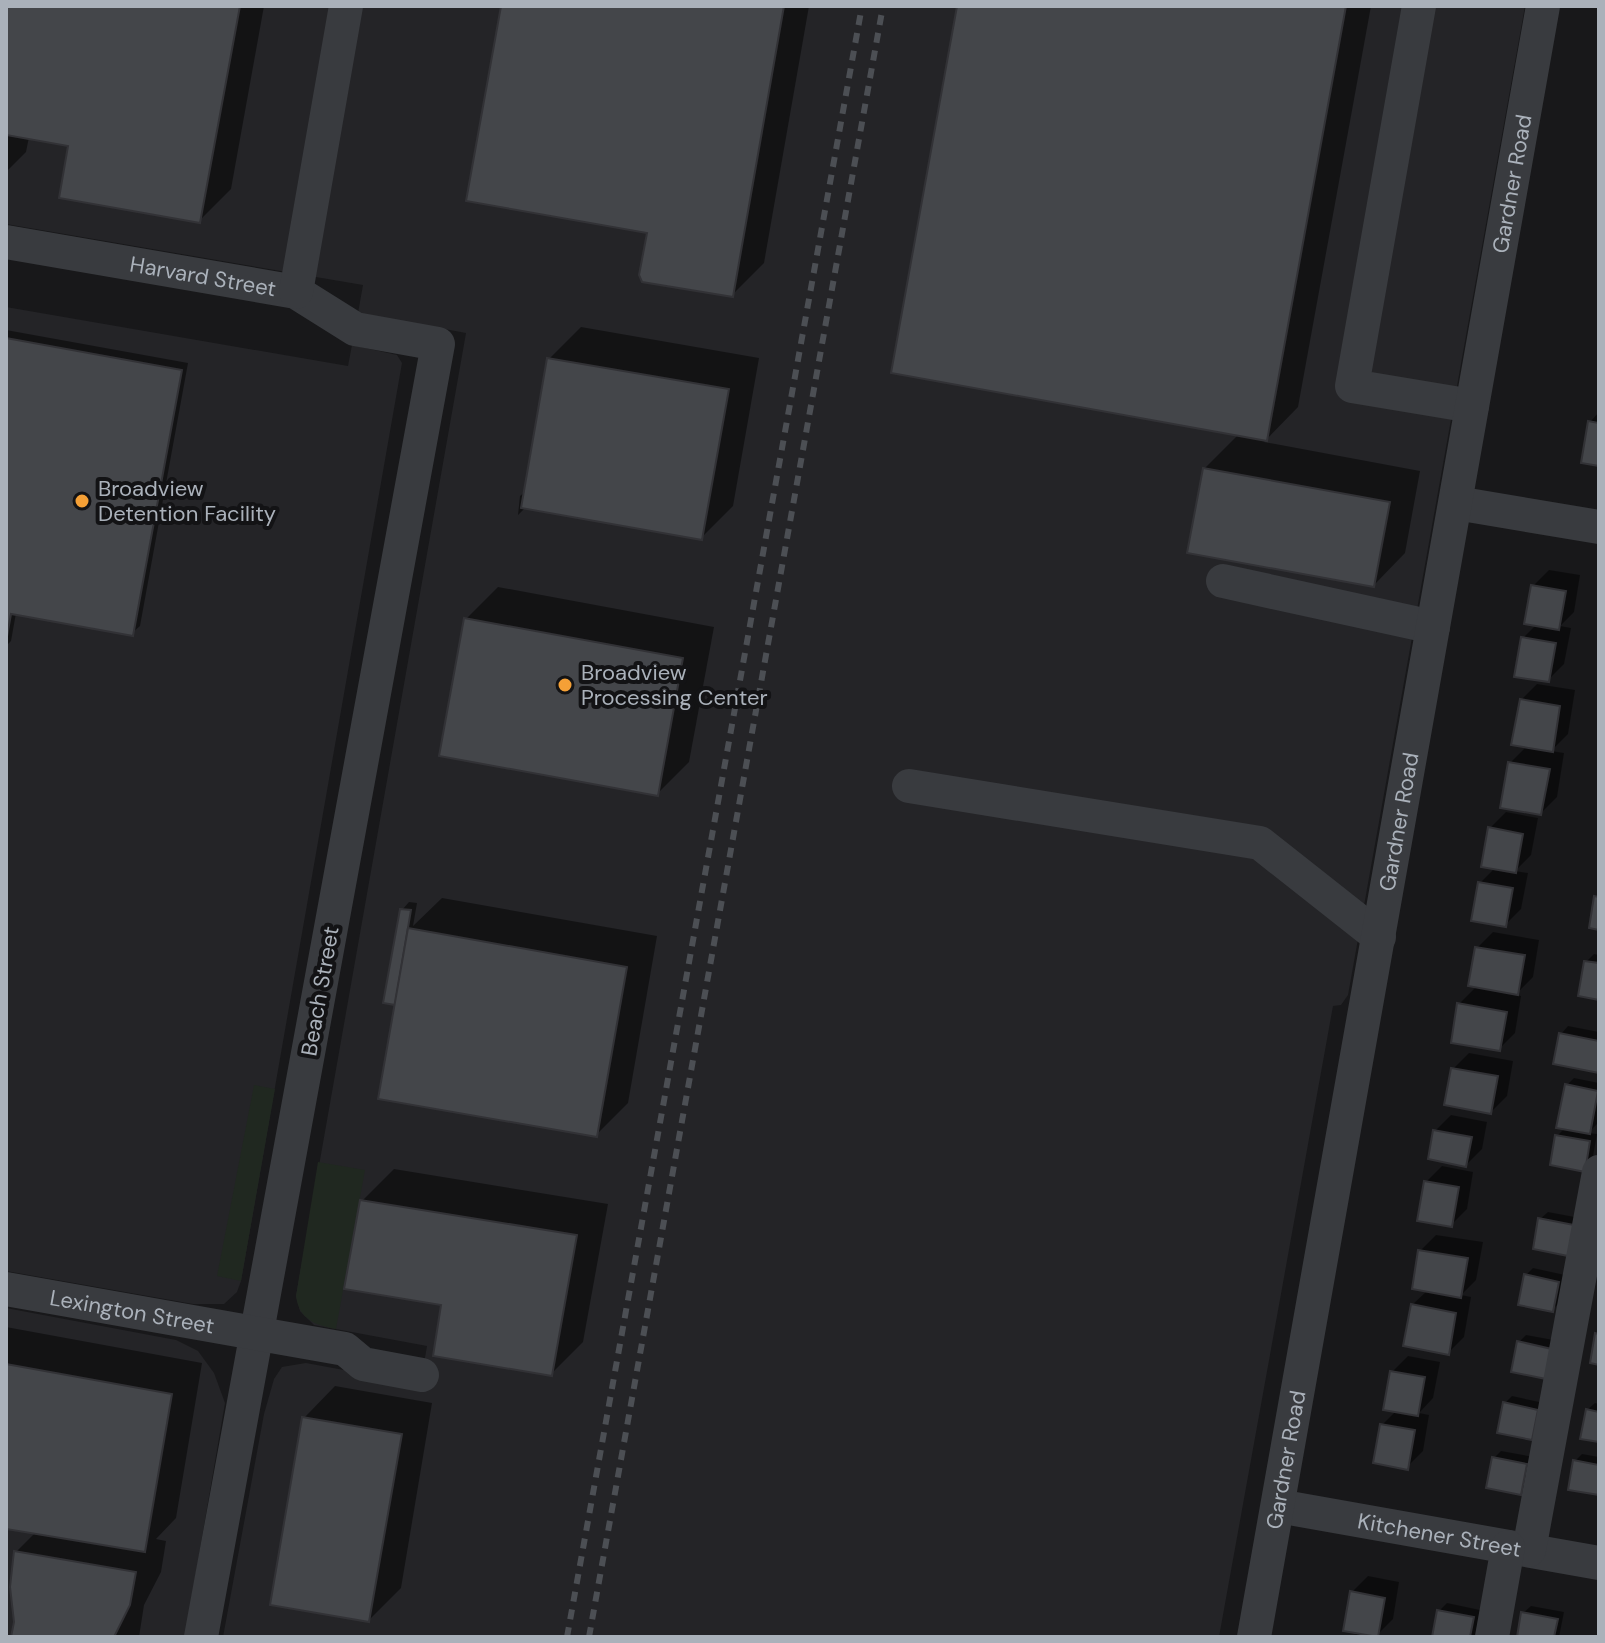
<svg xmlns="http://www.w3.org/2000/svg" width="1605" height="1643" font-family="'DM Sans',sans-serif">
  <rect width="100%" height="100%" fill="#18181a"/>
  <g fill="#242427">
    <polygon points="6,6 1525,6 1348,995 1341,1005 1333,1006 1219,1637 223,1637 264,1414 274,1379 282,1367 306,1363 420,1384 422,1375 427,1346 314,1325 300,1311 296,1296 466,333 358,313 363,285 6,224"/>
    <polygon points="6,307 348,366 352,345 397,355 402,363 241,1281 237,1292 224,1304 193,1304 6,1271"/>
    <polygon points="6,1308 176,1340 198,1351 214,1373 225,1403 185,1637 6,1637"/>
  </g>
  <g fill="#202820">
    <polygon points="254,1085 275,1089 241,1281 217,1276"/>
    <path d="M318,1162L365,1170L336,1329C316,1325 299,1320 296,1296Z"/>
  </g>
  <g fill="#0007">
    <polygon points="6,6 264,6 231,189 199,221 71,144 29,137 26,152 6,172"/>
    <polygon points="503,6 809,6 764,263 732,295 649,231"/>
    <polygon points="959,6 1371,6 1298,407 1264,442 1420,471 1405,553 1374,585 1204,469 1239,434"/>
    <polygon points="581,327 759,358 733,506 701,538 526,507 518,515 520,496 526,491 549,359"/>
    <polygon points="6,330 188,363 140,626 132,633 16,613 11,641 6,646"/>
    <polygon points="1599,412 1599,464 1590,422"/>
    <polygon points="1549,570 1580,575 1574,612 1560,626 1571,628 1564,664 1548,680 1523,638 1537,624 1533,586"/>
    <polygon points="498,587 714,627 689,762 657,794 466,619"/>
    <polygon points="1537,684 1575,690 1568,734 1551,751 1564,753 1557,797 1541,813 1510,763 1527,746 1521,700"/>
    <polygon points="1506,812 1538,818 1531,855 1515,871 1528,873 1521,909 1505,925 1480,883 1496,867 1490,828"/>
    <polygon points="442,898 657,936 628,1103 596,1135 398,998 402,910 409,902 417,903 413,926"/>
    <polygon points="1493,932 1539,940 1533,977 1515,995 1521,996 1515,1033 1499,1049 1459,1004 1477,986 1477,948"/>
    <polygon points="1594,954 1599,955 1599,998 1586,962"/>
    <polygon points="1568,1026 1599,1032 1599,1071 1561,1034"/>
    <polygon points="1469,1053 1513,1061 1507,1096 1491,1112 1453,1069"/>
    <polygon points="1574,1078 1599,1083 1597,1124 1588,1133 1597,1134 1592,1162 1584,1170 1557,1136 1566,1127 1567,1085"/>
    <polygon points="1451,1115 1487,1122 1482,1149 1466,1165 1435,1131"/>
    <polygon points="1442,1166 1473,1172 1467,1209 1451,1225 1426,1182"/>
    <polygon points="394,1169 608,1204 583,1342 551,1374 444,1304 362,1201"/>
    <polygon points="1548,1212 1580,1218 1575,1246 1540,1219"/>
    <polygon points="1436,1235 1483,1242 1476,1280 1461,1295 1471,1297 1464,1337 1448,1353 1412,1305 1428,1290 1420,1251"/>
    <polygon points="1533,1268 1565,1275 1560,1302 1552,1310 1526,1275"/>
    <polygon points="6,1327 202,1363 176,1518 156,1539 166,1541 161,1572 144,1605 139,1637 13,1637 16,1552 36,1532 6,1527"/>
    <polygon points="1526,1335 1559,1341 1553,1369 1519,1342"/>
    <polygon points="1408,1356 1440,1362 1433,1398 1419,1413 1429,1415 1423,1451 1407,1467 1382,1425 1397,1410 1392,1372"/>
    <polygon points="335,1386 432,1403 401,1588 369,1620 304,1418"/>
    <polygon points="1512,1396 1544,1403 1539,1430 1531,1438 1505,1403"/>
    <polygon points="1595,1403 1599,1404 1599,1440 1587,1410"/>
    <polygon points="1501,1451 1534,1457 1528,1485 1520,1493 1494,1458"/>
    <polygon points="1582,1454 1599,1457 1599,1493 1575,1461"/>
    <polygon points="1368,1576 1399,1582 1393,1619 1377,1635 1388,1637 1353,1637 1359,1631 1352,1592"/>
    <polygon points="1447,1603 1480,1610 1475,1637 1434,1637 1439,1611"/>
    <polygon points="1531,1606 1564,1612 1559,1637 1519,1637 1523,1613"/>
  </g>
  <g fill="#44464a" stroke="#323236" stroke-width="2">
    <polygon points="6,6 240,6 200,223 59,198 68,146 6,135"/>
    <polygon points="501,6 784,6 733,297 642,282 639,275 647,233 466,201"/>
    <polygon points="957,6 1346,6 1267,441 891,373"/>
    <polygon points="6,338 182,370 133,636 11,614 6,642"/>
    <polygon points="547,358 729,389 702,540 521,508"/>
    <polygon points="1588,421 1599,423 1599,466 1581,463"/>
    <polygon points="1203,468 1390,502 1374,587 1187,553"/>
    <polygon points="1531,585 1566,591 1559,630 1524,624"/>
    <polygon points="464,618 683,658 658,796 439,756"/>
    <polygon points="1521,637 1556,643 1549,682 1514,677"/>
    <polygon points="1520,699 1560,706 1553,752 1511,745"/>
    <polygon points="1508,762 1550,769 1541,815 1500,808"/>
    <polygon points="1488,827 1523,834 1516,873 1481,867"/>
    <polygon points="1478,882 1513,888 1506,927 1471,921"/>
    <polygon points="1594,896 1599,897 1599,930 1589,928"/>
    <polygon points="400,909 411,910 395,1005 383,1003"/>
    <polygon points="408,928 627,967 597,1137 378,1099"/>
    <polygon points="1475,947 1525,955 1518,995 1468,986"/>
    <polygon points="1584,961 1599,963 1599,1000 1578,996"/>
    <polygon points="1457,1003 1507,1012 1500,1051 1451,1043"/>
    <polygon points="1559,1033 1599,1041 1599,1073 1553,1064"/>
    <polygon points="1451,1068 1498,1076 1491,1114 1444,1105"/>
    <polygon points="1565,1084 1598,1091 1590,1134 1556,1128"/>
    <polygon points="1433,1130 1472,1137 1466,1167 1428,1159"/>
    <polygon points="1555,1135 1590,1141 1585,1172 1550,1165"/>
    <polygon points="1424,1181 1459,1187 1452,1227 1417,1221"/>
    <polygon points="360,1200 577,1235 552,1376 433,1356 441,1305 344,1289"/>
    <polygon points="1538,1218 1574,1225 1568,1256 1533,1249"/>
    <polygon points="1418,1250 1468,1258 1461,1298 1412,1289"/>
    <polygon points="1524,1274 1559,1282 1553,1312 1518,1305"/>
    <polygon points="1411,1304 1456,1313 1449,1355 1403,1346"/>
    <polygon points="1595,1333 1599,1334 1599,1365 1590,1363"/>
    <polygon points="1517,1341 1552,1349 1546,1379 1511,1372"/>
    <polygon points="6,1364 172,1394 145,1552 6,1529"/>
    <polygon points="1390,1371 1425,1377 1418,1416 1383,1410"/>
    <polygon points="1503,1402 1538,1410 1532,1440 1497,1433"/>
    <polygon points="1586,1409 1599,1412 1599,1442 1580,1439"/>
    <polygon points="302,1417 402,1434 369,1622 270,1605"/>
    <polygon points="1380,1424 1415,1430 1408,1470 1373,1463"/>
    <polygon points="1492,1457 1527,1464 1521,1495 1486,1488"/>
    <polygon points="1573,1460 1599,1465 1599,1495 1568,1490"/>
    <polygon points="14,1551 136,1572 130,1605 114,1637 11,1637 14,1622 10,1587"/>
    <polygon points="1350,1591 1385,1598 1378,1637 1343,1631"/>
    <polygon points="1437,1610 1474,1617 1470,1637 1432,1637"/>
    <polygon points="1521,1612 1558,1619 1554,1637 1517,1637"/>
  </g>
  <g fill="none" stroke-linecap="round" stroke-linejoin="round">
    <g stroke="#393b3f" stroke-width="34">
      <polyline points="1419,6 1352,386 1472,406"/>
      <path id="s1" d="M6,242L296,292L355,329L438,344L201,1637"/>
      <polyline points="296,292 346,6"/>
      <polyline points="1456,503 1599,527"/>
      <polyline points="1223,581 1433,627"/>
      <polyline points="909,786 1260,843 1379,937"/>
      <path id="s2" d="M6,1289L345,1349L363,1364L422,1375"/>
      <path id="s3" d="M1278,1506L1599,1563"/>
      <polyline points="1529,1550 1599,1172"/>
      <path id="s4" d="M1254,1637L1543,6"/>
      <polyline points="1492,1637 1508,1547"/>
    </g>
    <g stroke="#4c4f54" stroke-width="6" stroke-dasharray="10 8" stroke-linecap="butt">
      <polyline points="567,1637 862,6"/>
      <polyline points="589,1637 883,6"/>
    </g>
  </g>
  <g fill="#f5a036" stroke="#131315" stroke-width="3">
    <circle cx="82" cy="501" r="8"/>
    <circle cx="565" cy="685" r="8"/>
  </g>
  <g text-anchor="middle" dominant-baseline="central" stroke-width="8" stroke-linejoin="round" paint-order="stroke">
    <g font-size="22" fill="#aab1ba" stroke="#131315">
      <text stroke="none"><textPath href="#s4" startOffset="1476">Gardner Road</textPath></text>
      <text stroke="none"><textPath href="#s1" startOffset="200">Harvard Street</textPath></text>
      <text stroke="none"><textPath href="#s4" startOffset="828">Gardner Road</textPath></text>
      <text transform="translate(320 991) rotate(-80)">Beach Street</text>
      <text stroke="none"><textPath href="#s2" startOffset="128">Lexington Street</textPath></text>
      <text stroke="none"><textPath href="#s4" startOffset="180">Gardner Road</textPath></text>
      <text stroke="none"><textPath href="#s3" startOffset="164">Kitchener Street</textPath></text>
    </g>
    <g font-size="22" fill="#aab1ba" stroke="#131315" text-anchor="start">
      <text x="98" y="488">Broadview<tspan x="98" dy="25">Detention Facility</tspan></text>
      <text x="581" y="672">Broadview<tspan x="581" dy="25">Processing Center</tspan></text>
    </g>
  </g>
  <rect width="1605" height="1643" fill="none" stroke="#aab1ba" stroke-width="16"/>
</svg>
